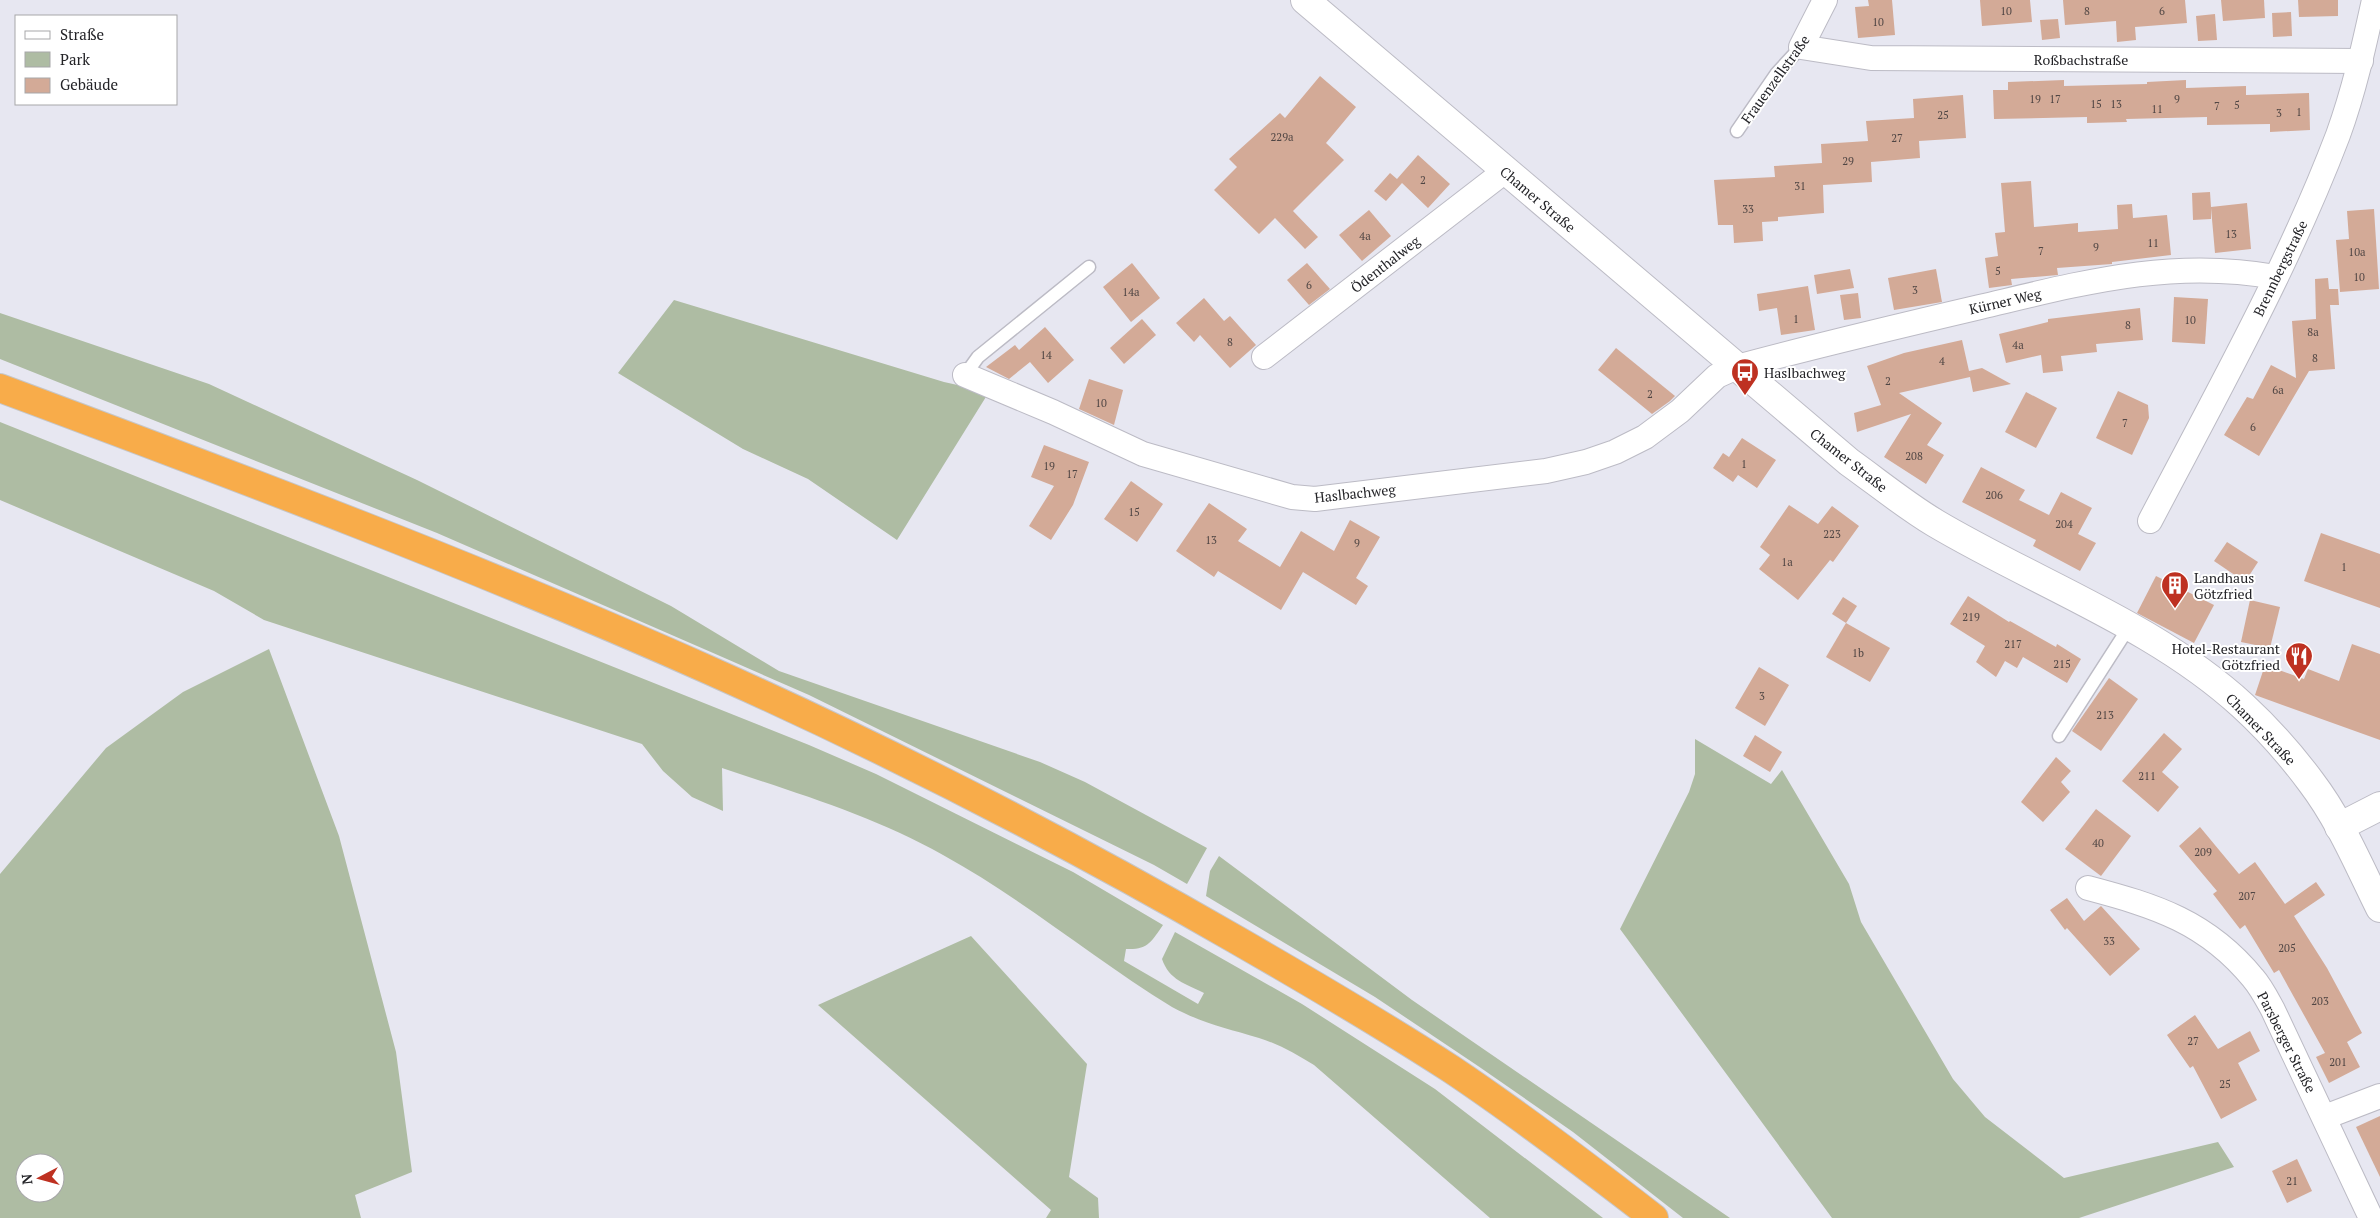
<svg xmlns="http://www.w3.org/2000/svg" width="2380" height="1218" font-family="'PT Serif',serif">
  <rect width="100%" height="100%" fill="#e7e7f1"/>
  <g fill="#aebca3" fill-rule="evenodd">
    <polygon points="674,300 944,382 989,392 897,540 808,479 743,449 618,373"/>
    <polygon points="0,313 209,384 417,480 671,606 779,671 1040,762 1085,782 1207,848 1187,884 1154,865 809,695 720,656 437,533 0,359"/>
    <path d="M0,422L809,745L876,774L1073,872L1163,925C1151,942 1148,950 1126,949L1124,961L1198,1004L1204,993C1186,984 1169,980 1162,959L1175,932L1302,1004L1435,1089L1603,1218H1490L1314,1065C1297,1055 1279,1044 1259,1038C1226,1028 1204,1024 1172,1007C1094,959 1023,899 943,855C874,816 796,793 722,768L723,811L692,797L663,771L642,744L264,620L214,591L0,500Z"/>
    <path d="M269,649L339,836L396,1052L412,1172L355,1195L361,1218H0V874L106,748L183,692ZM25,1163H55V1193H25Z"/>
    <polygon points="1695,739 1771,784 1782,770 1849,884 1861,922 1953,1079 1985,1117 2064,1178 2218,1142 2234,1167 2079,1218 1832,1218 1620,929 1689,792 1695,774"/>
    <polygon points="1219,856 1412,1000 1730,1218 1683,1218 1573,1132 1478,1066 1375,997 1206,896 1210,871"/>
    <polygon points="971,936 1087,1064 1069,1177 1098,1198 1099,1218 1046,1218 1051,1210 818,1005"/>
  </g>
  <g fill="#d3aa97">
    <polygon points="1868,0 1892,0 1895,35 1858,38 1855,7 1869,6"/>
    <polygon points="1980,0 2030,0 2032,22 1982,26"/>
    <polygon points="2063,0 2185,0 2187,23 2135,27 2136,40 2117,42 2116,21 2065,25"/>
    <polygon points="2221,0 2264,0 2265,18 2223,21"/>
    <polygon points="2298,0 2338,0 2338,16 2299,17"/>
    <polygon points="2291,12 2292,36 2273,37 2272,13"/>
    <polygon points="2215,14 2217,40 2198,41 2196,16"/>
    <polygon points="2058,19 2060,38 2042,40 2040,20"/>
    <polygon points="1320,76 1356,107 1326,143 1344,160 1293,211 1318,237 1305,249 1275,218 1259,234 1214,190 1237,167 1229,159 1280,113 1285,118"/>
    <polygon points="2064,80 2064,86 2147,84 2147,82 2186,80 2186,88 2246,86 2246,95 2309,93 2310,130 2270,132 2270,124 2207,125 2207,117 2126,119 2127,122 2087,123 2087,117 1994,119 1993,90 2008,90 2008,82"/>
    <polygon points="1963,95 1966,138 1919,141 1920,158 1871,162 1872,182 1823,185 1824,213 1778,217 1778,221 1762,222 1763,241 1734,243 1733,225 1718,225 1714,180 1775,177 1774,166 1822,163 1821,144 1868,141 1866,121 1914,118 1913,99"/>
    <polygon points="1418,155 1450,184 1428,208 1402,183 1386,201 1374,191 1390,173 1397,179"/>
    <polygon points="2031,181 2034,227 2078,223 2078,232 2118,229 2117,205 2132,204 2133,218 2167,215 2171,255 2112,262 2112,264 2057,268 2058,275 2011,279 2012,285 1989,288 1985,258 1998,256 1995,233 2005,232 2001,183"/>
    <polygon points="2210,192 2211,207 2247,203 2251,249 2215,253 2211,208 2211,219 2193,220 2192,193"/>
    <polygon points="2374,209 2379,289 2340,292 2336,240 2349,239 2347,211"/>
    <polygon points="1369,210 1391,236 1362,261 1339,235"/>
    <polygon points="1132,263 1160,298 1131,322 1103,287"/>
    <polygon points="1307,263 1330,289 1309,305 1287,280"/>
    <polygon points="1850,269 1854,288 1817,294 1814,275"/>
    <polygon points="1936,269 1942,302 1894,310 1888,278"/>
    <polygon points="2328,278 2329,289 2338,289 2339,305 2330,305 2335,369 2309,371 2259,456 2224,435 2247,397 2253,399 2271,365 2296,378 2292,321 2316,319 2315,279"/>
    <polygon points="1808,286 1815,330 1781,335 1777,308 1759,311 1757,294"/>
    <polygon points="1858,293 1861,318 1844,320 1840,295"/>
    <polygon points="2174,297 2208,299 2205,344 2172,342"/>
    <polygon points="1204,298 1224,321 1230,316 1256,345 1230,368 1200,335 1194,342 1176,323"/>
    <polygon points="2140,308 2143,340 2096,344 2097,352 2061,356 2063,371 2043,373 2041,355 2006,363 1999,334 2048,322 2048,319"/>
    <polygon points="1142,319 1156,335 1124,364 1110,348"/>
    <polygon points="1045,327 1074,360 1048,383 1030,362 1009,379 986,367 1015,345 1019,350"/>
    <polygon points="1962,340 1969,371 1982,368 2011,384 1973,392 1970,377 1899,393 1942,423 1927,445 1944,455 1926,484 1884,457 1911,414 1857,432 1854,413 1881,405 1867,366 1904,353"/>
    <polygon points="1616,348 1675,396 1670,401 1652,414 1598,370"/>
    <polygon points="1089,379 1123,390 1114,425 1079,409"/>
    <polygon points="2118,391 2148,405 2149,418 2132,455 2096,438"/>
    <polygon points="2026,392 2057,408 2036,448 2005,432"/>
    <polygon points="1742,438 1776,460 1757,488 1738,475 1733,482 1713,468 1723,453 1729,457"/>
    <polygon points="1044,445 1089,462 1073,505 1051,540 1029,526 1054,486 1031,477"/>
    <polygon points="1981,467 2025,490 2019,500 2049,515 2061,492 2092,508 2078,534 2096,543 2080,571 2033,546 2036,540 1962,502"/>
    <polygon points="1131,481 1163,504 1137,542 1104,519"/>
    <polygon points="1209,503 1247,529 1238,541 1280,567 1301,531 1334,551 1350,520 1380,537 1356,578 1368,586 1356,605 1303,572 1281,610 1218,571 1214,577 1176,551"/>
    <polygon points="1789,505 1818,524 1832,506 1859,526 1833,562 1830,560 1798,600 1759,569 1770,555 1760,547"/>
    <polygon points="2321,533 2380,554 2380,608 2304,581"/>
    <polygon points="2227,542 2258,562 2245,582 2214,561"/>
    <polygon points="2156,576 2214,605 2194,643 2137,613"/>
    <polygon points="1968,596 2009,622 2010,621 2056,647 2057,644 2081,659 2067,683 2023,657 2017,668 2005,661 1996,677 1976,662 1985,646 1950,624"/>
    <polygon points="1843,597 1857,606 1846,623 1832,614"/>
    <polygon points="2250,600 2280,607 2270,648 2241,642"/>
    <polygon points="1846,623 1890,648 1870,682 1826,657"/>
    <polygon points="2352,644 2380,654 2380,740 2255,695 2265,665 2304,679 2308,669 2339,681"/>
    <polygon points="1759,667 1789,685 1765,726 1735,708"/>
    <polygon points="2109,678 2138,699 2101,751 2072,731"/>
    <polygon points="2164,733 2182,749 2162,772 2179,787 2158,812 2122,781"/>
    <polygon points="1755,735 1782,752 1770,772 1743,756"/>
    <polygon points="2056,757 2071,771 2061,782 2070,792 2043,822 2021,802"/>
    <polygon points="2096,809 2131,836 2101,876 2065,849"/>
    <polygon points="2200,827 2239,874 2255,862 2285,904 2316,882 2325,895 2294,916 2327,968 2362,1033 2347,1042 2360,1067 2329,1083 2316,1057 2325,1053 2279,970 2274,973 2245,925 2240,929 2213,894 2217,891 2179,846"/>
    <polygon points="2067,898 2084,921 2101,906 2140,949 2110,976 2067,928 2065,930 2050,910"/>
    <polygon points="2195,1015 2218,1049 2250,1031 2260,1051 2238,1063 2257,1100 2221,1119 2193,1066 2190,1068 2167,1035"/>
    <polygon points="2380,1116 2380,1177 2356,1127"/>
    <polygon points="2297,1159 2312,1191 2287,1203 2272,1171"/>
  </g>
  <g fill="none" stroke-linecap="round" stroke-linejoin="round">
    <g stroke="#bcbbc5" stroke-width="15">
      <g id="service">
        <polyline points="1737,131 1777,73 1801,47"/>
        <polyline points="965,375 978,357 1089,267"/>
        <polyline points="2059,736 2129,627"/>
      </g>
    </g>
    <g stroke="#bcbbc5" stroke-width="26">
      <g id="minor">
        <polyline points="1825,0 1801,47 1871,58 2361,61"/>
        <polyline points="1264,357 1505,171"/>
        <path d="M965,375L1053,412L1143,454L1292,497L1315,499L1546,471L1586,462L1615,452L1645,437L1680,411L1717,376L1737,367C1818,345 1899,326 1980,307C2082,283 2170,258 2276,277"/>
        <path d="M2150,521C2216,395 2287,269 2338,135C2354,91 2364,46 2374,0"/>
        <path d="M2088,888C2156,906 2207,922 2253,978C2261,987 2267,999 2273,1010L2371,1218"/>
        <polyline points="2325,1117 2380,1096"/>
      </g>
    </g>
    <g stroke="#bcbbc5" stroke-width="30">
      <g id="tertiary">
        <path d="M1305,0L1849,462C1877,482 1905,505 1935,523C2036,583 2156,626 2243,706C2268,729 2291,755 2311,782C2340,820 2359,866 2380,908"/>
        <polyline points="2339,827 2380,806"/>
      </g>
    </g>
    <g stroke="#c6c6c7" stroke-width="30">
      <path id="trunk" d="M0,388C239,477 478,567 711,671C890,751 1065,841 1235,939C1308,981 1380,1023 1451,1069C1520,1115 1588,1167 1654,1218"/>
    </g>
    <use href="#service" stroke="#fff" stroke-width="12"/>
    <use href="#minor" stroke="#fff" stroke-width="24"/>
    <use href="#tertiary" stroke="#fff" stroke-width="28"/>
    <use href="#trunk" stroke="#f8ac4a" stroke-width="28"/>
  </g>
  <defs>
    <g id="bus-pin" transform="scale(1.4375)"><path d="M0 17L-7.5 6A9.5 9.5 0 1 1 7.5 6Z" fill="#be3121" stroke="#fff"/><path d="M-5-6H5V4H4V6H2V4H-2V6H-4V4H-5ZM-3.5-4V0h7V-4ZM-3.5 1.2v1.5H-2V1.2ZM2 1.2v1.5H3.5V1.2Z" fill="#fff"/></g>
    <g id="building-pin" transform="scale(1.4375)"><path d="M0 17L-7.5 6A9.5 9.5 0 1 1 7.5 6Z" fill="#be3121" stroke="#fff"/><path d="M-4-6H4V6H1V3H-1V6H-4ZM-2.5-4.3h1.7v1.8h-1.7ZM.8-4.3h1.7v1.8H.8ZM-2.5-1h1.7V.8h-1.7ZM.8-1h1.7V.8H.8Z" fill="#fff"/></g>
    <g id="restaurant-pin" transform="scale(1.4375)"><path d="M0 17L-7.5 6A9.5 9.5 0 1 1 7.5 6Z" fill="#be3121" stroke="#fff"/><path d="M-5-6h1v4h1v-4h1v4h1v-4h1v5L-1.5 .5V6h-2V.5L-5-1ZM5-6V6H3V1.5H1.5Q1.5-4 5-6Z" fill="#fff"/></g>
  </defs>
  <g fill-rule="evenodd">
    <use href="#bus-pin" x="1745" y="372"/>
    <use href="#building-pin" x="2175" y="585"/>
    <use href="#restaurant-pin" x="2299" y="656"/>
  </g>
  <g text-anchor="middle" dominant-baseline="central" stroke-width="4" stroke-linejoin="round" paint-order="stroke">
    <g font-size="11" fill="#504644">
      <text x="2006" y="11">10</text>
      <text x="2087" y="11">8</text>
      <text x="2162" y="11">6</text>
      <text x="1878" y="22">10</text>
      <text x="2035" y="99">19</text>
      <text x="2055" y="99">17</text>
      <text x="2177" y="99">9</text>
      <text x="2096" y="104">15</text>
      <text x="2116" y="104">13</text>
      <text x="2237" y="105">5</text>
      <text x="2217" y="106">7</text>
      <text x="2157" y="109">11</text>
      <text x="2299" y="112">1</text>
      <text x="2279" y="113">3</text>
      <text x="1943" y="115">25</text>
      <text x="1282" y="137">229a</text>
      <text x="1897" y="138">27</text>
      <text x="1848" y="161">29</text>
      <text x="1423" y="180">2</text>
      <text x="1800" y="186">31</text>
      <text x="1748" y="209">33</text>
      <text x="2231" y="234">13</text>
      <text x="1365" y="236">4a</text>
      <text x="2153" y="243">11</text>
      <text x="2096" y="247">9</text>
      <text x="2041" y="251">7</text>
      <text x="2357" y="252">10a</text>
      <text x="1998" y="271">5</text>
      <text x="2359" y="277">10</text>
      <text x="1309" y="285">6</text>
      <text x="1915" y="290">3</text>
      <text x="1131" y="292">14a</text>
      <text x="1796" y="319">1</text>
      <text x="2190" y="320">10</text>
      <text x="2128" y="325">8</text>
      <text x="2313" y="332">8a</text>
      <text x="1230" y="342">8</text>
      <text x="2018" y="345">4a</text>
      <text x="1046" y="355">14</text>
      <text x="2315" y="358">8</text>
      <text x="1942" y="361">4</text>
      <text x="1888" y="381">2</text>
      <text x="2278" y="390">6a</text>
      <text x="1650" y="394">2</text>
      <text x="1101" y="403">10</text>
      <text x="2125" y="423">7</text>
      <text x="2253" y="427">6</text>
      <text x="1914" y="456">208</text>
      <text x="1744" y="464">1</text>
      <text x="1049" y="466">19</text>
      <text x="1072" y="474">17</text>
      <text x="1994" y="495">206</text>
      <text x="1134" y="512">15</text>
      <text x="2064" y="524">204</text>
      <text x="1832" y="534">223</text>
      <text x="1211" y="540">13</text>
      <text x="1357" y="543">9</text>
      <text x="1787" y="562">1a</text>
      <text x="2344" y="567">1</text>
      <text x="1971" y="617">219</text>
      <text x="2013" y="644">217</text>
      <text x="1858" y="653">1b</text>
      <text x="2062" y="664">215</text>
      <text x="1762" y="696">3</text>
      <text x="2105" y="715">213</text>
      <text x="2147" y="776">211</text>
      <text x="2098" y="843">40</text>
      <text x="2203" y="852">209</text>
      <text x="2247" y="896">207</text>
      <text x="2109" y="941">33</text>
      <text x="2287" y="948">205</text>
      <text x="2320" y="1001">203</text>
      <text x="2193" y="1041">27</text>
      <text x="2338" y="1062">201</text>
      <text x="2225" y="1084">25</text>
      <text x="2292" y="1181">21</text>
    </g>
    <g font-size="14" fill="#242428" stroke="#fff">
      <text x="2081" y="59">Roßbachstraße</text>
      <text transform="translate(1775 79) rotate(-54)">Frauenzellstraße</text>
      <text transform="translate(1538 199) rotate(40)">Chamer Straße</text>
      <text transform="translate(1385 264) rotate(-38)">Ödenthalweg</text>
      <text transform="translate(2280 268) rotate(-64)">Brennbergstraße</text>
      <text transform="translate(2005 301) rotate(-13)">Kürner Weg</text>
      <text transform="translate(1849 460) rotate(38)">Chamer Straße</text>
      <text transform="translate(1355 493) rotate(-6)">Haslbachweg</text>
      <text transform="translate(2261 729) rotate(46)">Chamer Straße</text>
      <text transform="translate(2287 1042) rotate(63)">Parsberger Straße</text>
    </g>
    <g font-size="14" fill="#242428" stroke="#fff" text-anchor="start">
      <text x="1764" y="372">Haslbachweg</text>
      <text x="2194" y="577">Landhaus<tspan x="2194" dy="16">Götzfried</tspan></text>
      <text x="2280" y="648" text-anchor="end">Hotel-Restaurant<tspan x="2280" dy="16">Götzfried</tspan></text>
    </g>
  </g>
  <rect x="15" y="15" width="162" height="90" fill="#ffffff" stroke="#a7a7a9"/>
  <rect x="25" y="31" width="25" height="8" fill="#ffffff" stroke="#a7a7a9"/>
  <text x="60" y="40" font-size="15" fill="#242428">Straße</text>
  <rect x="25" y="52" width="25" height="15" fill="#aebca3" stroke="#a7a7a9"/>
  <text x="60" y="65" font-size="15" fill="#242428">Park</text>
  <rect x="25" y="78" width="25" height="15" fill="#d3aa97" stroke="#a7a7a9"/>
  <text x="60" y="90" font-size="15" fill="#242428">Gebäude</text>
  <g transform="translate(40 1178) rotate(264)"><circle r="24" fill="#ffffff" stroke="#a7a7a9"/>
  <path d="M0-4L9 19L0 12L-9 19Z" fill="#be3121"/>
  <text y="-8" font-size="14" font-weight="bold" text-anchor="middle" fill="#242428">N</text>
  </g>
</svg>
